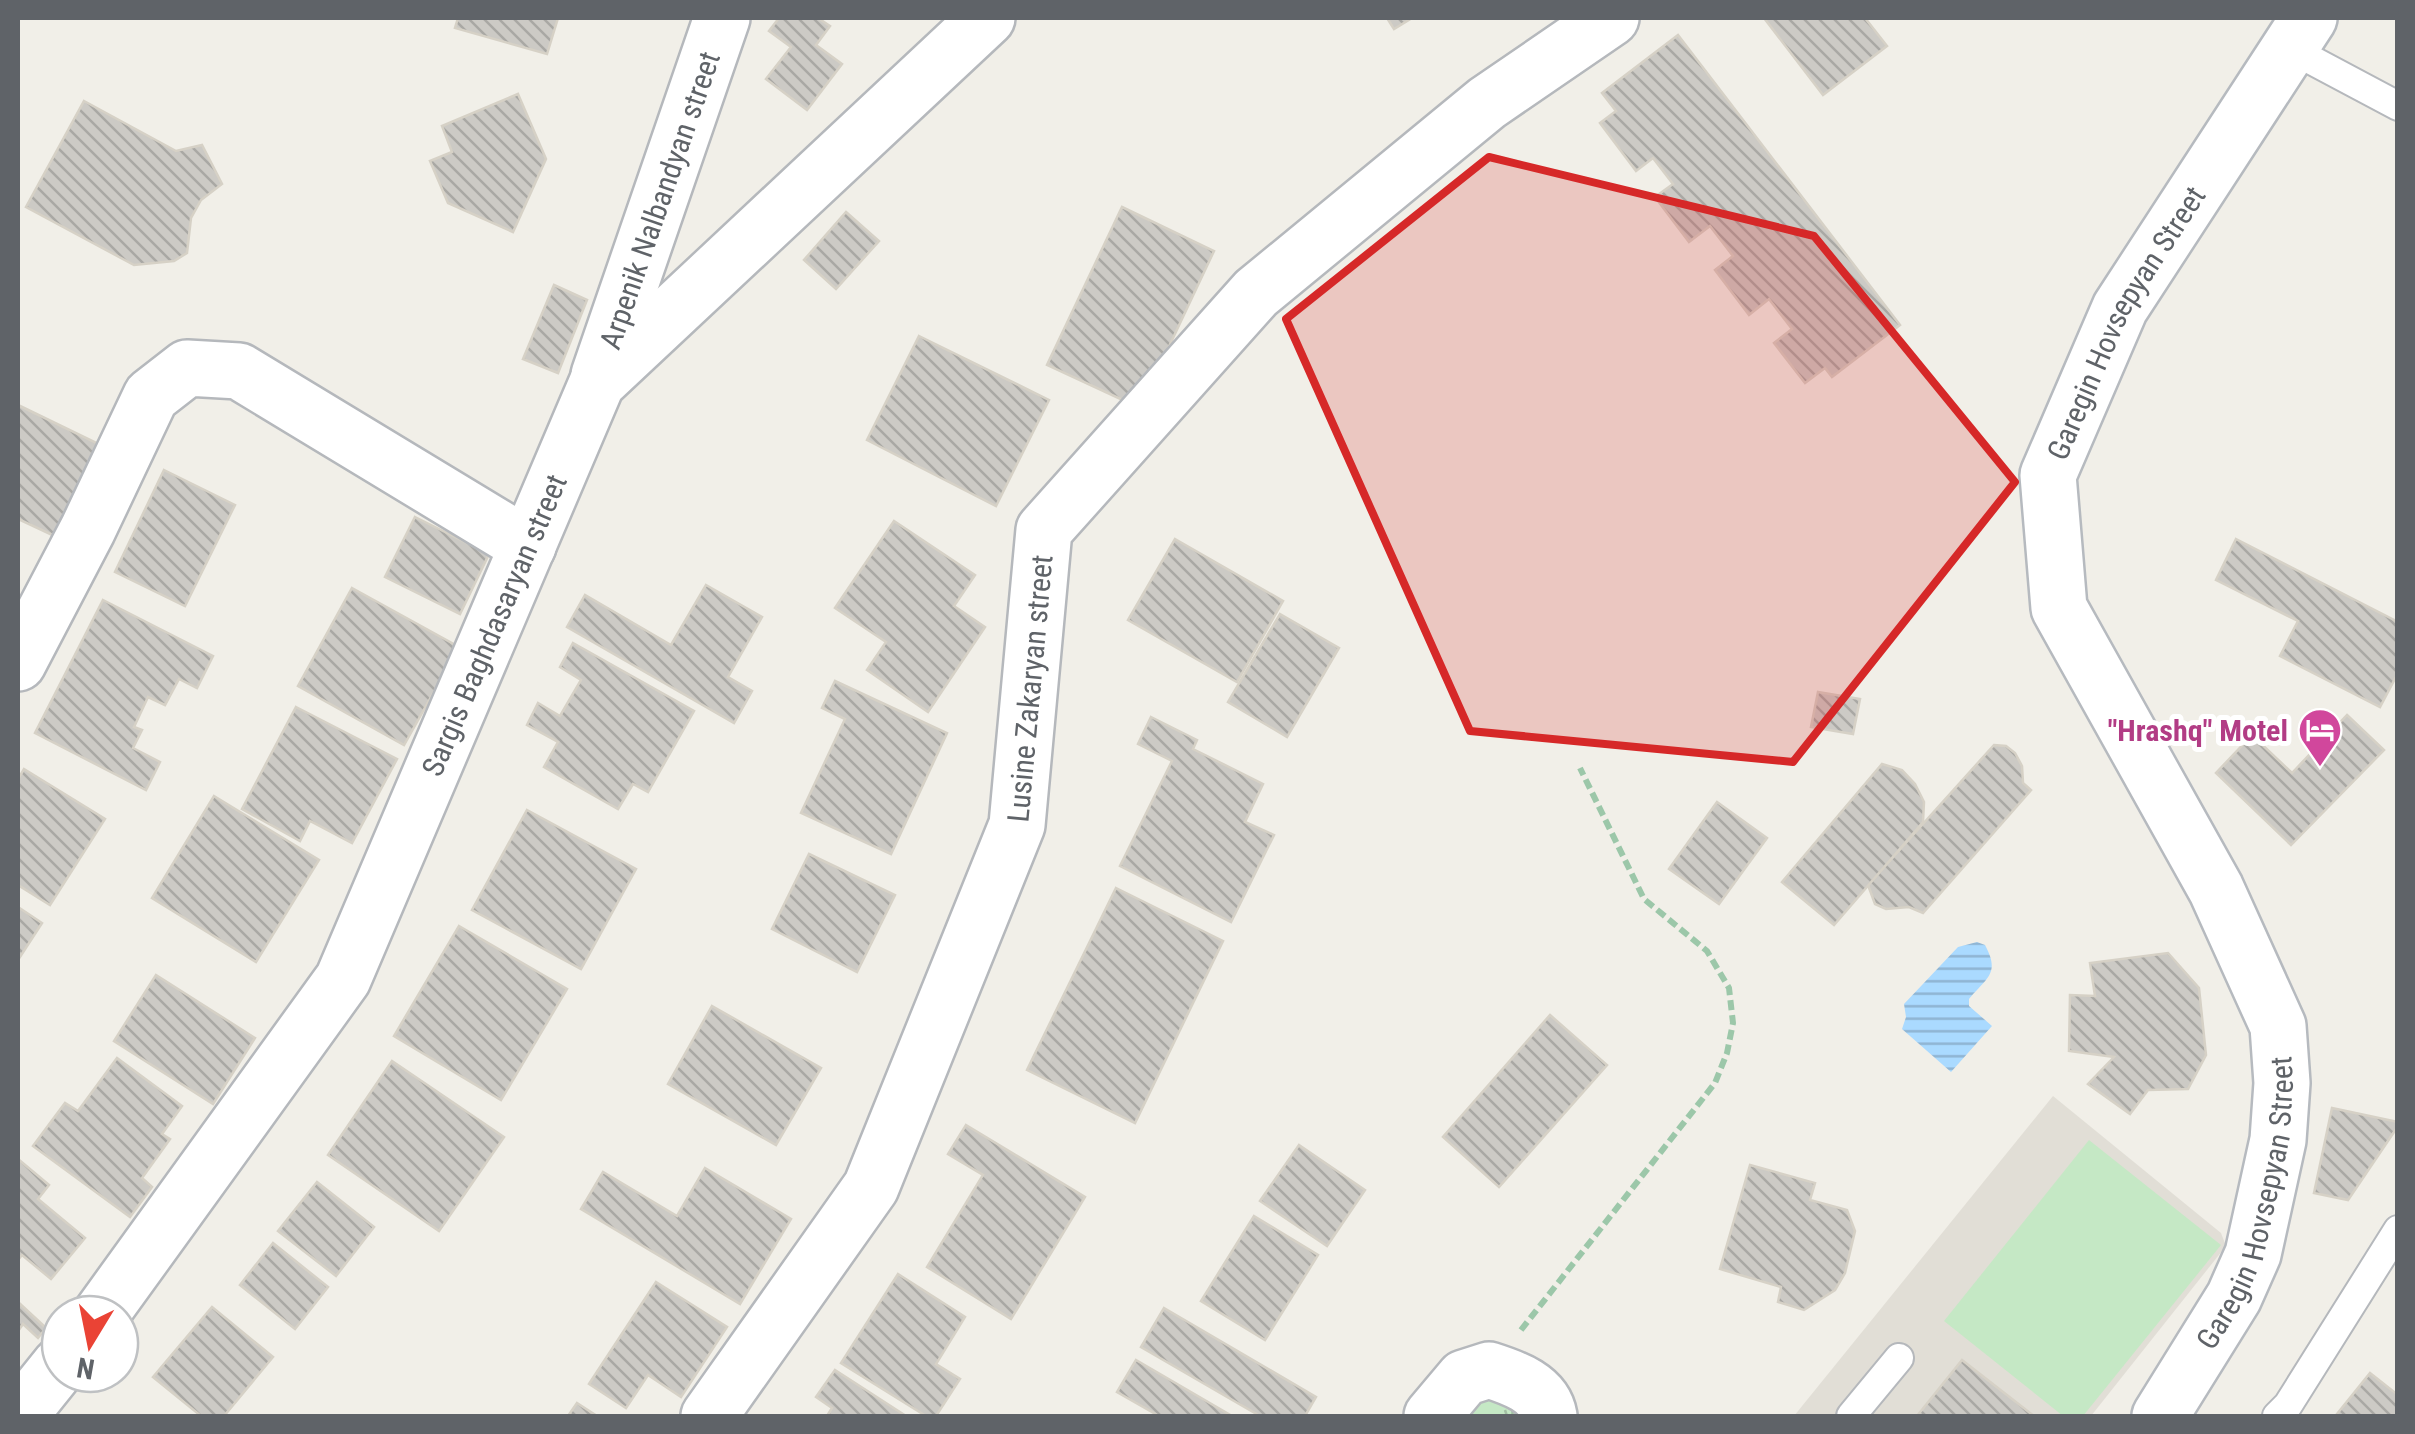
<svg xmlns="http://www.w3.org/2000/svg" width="2415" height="1434" font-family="'Roboto Condensed',sans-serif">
  <defs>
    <pattern id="grass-tufts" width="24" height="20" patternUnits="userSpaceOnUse" patternTransform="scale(2.5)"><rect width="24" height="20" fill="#c5e8c5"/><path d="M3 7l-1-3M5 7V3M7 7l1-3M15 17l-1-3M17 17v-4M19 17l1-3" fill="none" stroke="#a3c0a4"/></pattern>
    <pattern id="water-rules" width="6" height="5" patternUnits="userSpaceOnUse" patternTransform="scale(2.5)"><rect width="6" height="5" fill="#aadaff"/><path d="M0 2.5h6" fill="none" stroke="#8eb4d2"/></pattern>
    <pattern id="building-back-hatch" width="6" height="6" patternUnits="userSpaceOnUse" patternTransform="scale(2.5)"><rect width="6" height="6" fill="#cccac5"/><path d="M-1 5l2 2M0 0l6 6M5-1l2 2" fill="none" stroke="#a9a8a4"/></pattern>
  </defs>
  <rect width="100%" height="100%" fill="#f1efe8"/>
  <polygon fill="#e1ded6" points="2053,1096 2221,1233 2226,1246 2091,1416 1794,1416"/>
  <polygon fill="url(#grass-tufts)" points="1492,1392 1528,1416 1449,1416"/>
  <polygon fill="#c5e8c5" points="2089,1140 2221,1245 2083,1416 2063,1416 1944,1321"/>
  <path fill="url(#water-rules)" d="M1977,942L1985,945C2000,973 1988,977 1969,999V1006L1992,1026L1951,1072L1902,1029L1906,1017L1904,1004L1958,947Z"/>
  <g fill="url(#building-back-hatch)" stroke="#d6d1c6" stroke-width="2.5">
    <polygon points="458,18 558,18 547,54 455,28"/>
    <polygon points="779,18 818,18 830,26 816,45 842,64 807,110 766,79 791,47 769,31"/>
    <polygon points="1387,18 1412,18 1394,29"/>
    <polygon points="1764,18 1865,18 1887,46 1823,95"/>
    <polygon points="1678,35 1900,325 1832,377 1825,368 1805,383 1774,343 1792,329 1769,299 1749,315 1715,270 1733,256 1710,226 1689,242 1655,197 1673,184 1653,158 1636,171 1600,123 1616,111 1602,93"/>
    <polygon points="518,94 546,159 513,232 448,203 430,161 452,152 442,126"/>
    <polygon points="84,101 176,151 202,145 222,184 201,200 191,218 187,253 174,261 134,265 26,207"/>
    <polygon points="1122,207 1214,251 1140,408 1047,365"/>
    <polygon points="846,212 879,241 836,289 804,260"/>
    <polygon points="554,285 587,300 558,373 523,359"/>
    <polygon points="919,336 1049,400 996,506 867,440"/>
    <polygon points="18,405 107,448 63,540 18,519"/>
    <polygon points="164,470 235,505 185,606 115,572"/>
    <polygon points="415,517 489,554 460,614 385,577"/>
    <polygon points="894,521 975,575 954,606 985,627 928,712 867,670 886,642 835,608"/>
    <polygon points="1175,539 1283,601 1237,682 1128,620"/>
    <polygon points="2236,539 2398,622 2398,673 2380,707 2280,656 2298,621 2216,580"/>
    <polygon points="706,585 762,617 728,677 752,691 734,723 567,627 585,595 671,645"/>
    <polygon points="352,588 459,647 404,745 298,686"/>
    <polygon points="103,600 213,656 197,688 179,679 165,705 148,697 134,727 142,730 133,748 160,762 146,790 35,733"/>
    <polygon points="1280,614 1339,648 1287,737 1228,702"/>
    <polygon points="573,643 694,711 648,792 633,784 618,809 544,767 558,742 527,725 538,703 560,716 581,680 560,667"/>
    <polygon points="835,681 947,733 891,854 801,813 845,719 822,708"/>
    <polygon points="1818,692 1860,699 1853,734 1811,727"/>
    <polygon points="296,707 397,759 352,843 310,821 300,841 242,809"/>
    <polygon points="2347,715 2384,750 2291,845 2216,773 2252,735 2292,773"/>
    <polygon points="1151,717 1197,740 1193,749 1263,784 1245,822 1274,835 1231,922 1120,866 1172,761 1138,744"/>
    <polygon points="1994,745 2006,746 2015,753 2022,766 2023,783 2031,790 1923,913 1909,907 1886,909 1875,904 1868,885"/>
    <polygon points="1882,764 1902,770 1915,784 1924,802 1923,822 1834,925 1782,882"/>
    <polygon points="24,769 105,819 50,905 18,885 18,779"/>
    <polygon points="214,796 319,860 256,962 152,898"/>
    <polygon points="1717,802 1767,838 1719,904 1669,869"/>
    <polygon points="527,810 636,869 581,969 472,910"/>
    <polygon points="809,854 895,895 857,972 772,929"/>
    <polygon points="1116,888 1223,941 1135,1123 1027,1070"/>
    <polygon points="18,907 42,923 18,960"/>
    <polygon points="459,926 567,989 501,1100 394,1036"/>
    <polygon points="2168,953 2199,988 2206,1055 2188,1089 2148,1090 2130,1114 2088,1084 2114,1057 2069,1051 2070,995 2095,996 2090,963"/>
    <polygon points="156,975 255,1038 213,1104 114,1041"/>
    <polygon points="712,1006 821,1068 776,1145 668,1084"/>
    <polygon points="1550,1015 1607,1065 1499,1187 1443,1137"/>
    <polygon points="117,1058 182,1106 162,1134 170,1139 142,1178 152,1187 130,1217 33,1146 65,1103 78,1111"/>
    <polygon points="392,1061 504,1137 439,1231 328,1155"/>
    <polygon points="2332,1108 2398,1122 2398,1126 2348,1200 2314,1193"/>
    <polygon points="966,1125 1085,1197 1011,1319 927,1267 983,1175 948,1154"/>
    <polygon points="1299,1145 1365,1190 1327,1246 1260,1201"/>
    <polygon points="18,1159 49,1185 38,1199 85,1238 51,1279 22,1255 18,1260"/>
    <polygon points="1750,1165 1815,1183 1810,1200 1847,1210 1855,1231 1845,1273 1835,1290 1804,1310 1778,1302 1781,1287 1720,1269"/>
    <polygon points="705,1168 791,1219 740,1304 581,1209 603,1172 677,1216"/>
    <polygon points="317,1182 374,1227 336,1276 278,1231"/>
    <polygon points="1254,1216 1318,1255 1265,1340 1201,1301"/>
    <polygon points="273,1243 328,1287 295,1329 240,1285"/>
    <polygon points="898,1274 965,1317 936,1364 960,1379 936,1416 926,1416 841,1363"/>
    <polygon points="656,1282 727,1327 681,1397 648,1375 626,1408 589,1384"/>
    <polygon points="18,1302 46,1328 38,1338 23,1324 18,1331"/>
    <polygon points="212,1307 273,1357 224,1416 201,1416 153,1377"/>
    <polygon points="1164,1308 1316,1397 1305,1416 1260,1416 1141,1347"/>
    <polygon points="1136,1360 1232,1416 1159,1416 1117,1392"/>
    <polygon points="1962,1360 2034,1416 1917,1416"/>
    <polygon points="835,1370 906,1416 827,1416 832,1408 816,1397"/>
    <polygon points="2370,1373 2398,1395 2398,1416 2340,1416 2337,1414"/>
    <polygon points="577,1403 597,1416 568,1416"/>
  </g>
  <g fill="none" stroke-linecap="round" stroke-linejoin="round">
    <g stroke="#b5b8bc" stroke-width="32">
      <g id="service">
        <polyline points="2289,48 2398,106"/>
        <polyline points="1851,1416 1899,1358"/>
        <polyline points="2277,1416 2288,1405 2398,1230"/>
      </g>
    </g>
    <g stroke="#b5b8bc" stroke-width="60">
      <g id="minor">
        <path id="s1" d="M599,375L722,18"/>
        <polyline points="18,663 88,529 151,396 187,368 239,371 528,546"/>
        <path id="s2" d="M101,1314L343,979L597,383L987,18"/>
        <polyline points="19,1416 60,1365"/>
        <path id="s3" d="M709,1416L871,1187L1017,825L1044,530L1256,293L1487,103L1611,18"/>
        <path d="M1432,1416L1464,1378L1489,1370C1514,1378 1544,1388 1549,1416"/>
      </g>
    </g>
    <g stroke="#b6babf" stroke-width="60">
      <g id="secondary">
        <path id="s4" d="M2160,1416L2234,1297L2253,1254L2278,1140L2282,1083L2278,1026L2216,889L2059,608L2048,475L2120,308L2309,18"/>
      </g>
    </g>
    <polyline stroke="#9cc7a9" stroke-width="6" stroke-dasharray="10 5" stroke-linecap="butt" points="1521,1330 1715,1083 1727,1053 1733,1023 1729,988 1707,951 1644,899 1580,768"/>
    <use href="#service" stroke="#fff" stroke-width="28"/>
    <use href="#minor" stroke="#fff" stroke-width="55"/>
    <use href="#secondary" stroke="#fff" stroke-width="55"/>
  </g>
  <path fill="#d62828" fill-opacity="0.2" stroke="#d62828" stroke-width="8" stroke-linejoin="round" d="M1489,157L1814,236L2015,482L1793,762L1470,731L1286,319Z"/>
  <defs>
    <g id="hotel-pin" transform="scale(2.25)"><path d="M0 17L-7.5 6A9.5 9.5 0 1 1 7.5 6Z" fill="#d1479c" stroke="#fff"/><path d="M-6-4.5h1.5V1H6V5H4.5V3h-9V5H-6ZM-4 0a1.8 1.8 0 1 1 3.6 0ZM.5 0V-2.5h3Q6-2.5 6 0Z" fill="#fff"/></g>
  </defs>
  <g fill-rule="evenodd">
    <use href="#hotel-pin" x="2320" y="730"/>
  </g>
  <g text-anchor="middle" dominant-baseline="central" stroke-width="10" stroke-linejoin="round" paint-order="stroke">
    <g font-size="30" fill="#5f6368" stroke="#fff">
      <text stroke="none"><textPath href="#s1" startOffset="185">Arpenik Nalbandyan street</textPath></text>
      <text stroke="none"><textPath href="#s4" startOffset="1195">Garegin Hovsepyan Street</textPath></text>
      <text stroke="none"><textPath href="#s2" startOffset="798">Sargis Baghdasaryan street</textPath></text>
      <text stroke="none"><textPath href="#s3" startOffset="808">Lusine Zakaryan street</textPath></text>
      <text stroke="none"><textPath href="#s4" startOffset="235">Garegin Hovsepyan Street</textPath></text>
    </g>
    <g font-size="30" font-weight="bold" fill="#b23c85" stroke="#fff" text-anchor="end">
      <text x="2288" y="730">"Hrashq" Motel</text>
    </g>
  </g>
  <rect width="2415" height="1434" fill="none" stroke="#5f6368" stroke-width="40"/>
  <g transform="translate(90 1344) rotate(190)"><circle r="48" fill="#ffffff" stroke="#bfc1c3" stroke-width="2.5"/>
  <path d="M0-8L18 38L0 25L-18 38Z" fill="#ea4335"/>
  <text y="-15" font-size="28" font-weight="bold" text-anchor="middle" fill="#5f6368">N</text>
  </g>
</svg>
